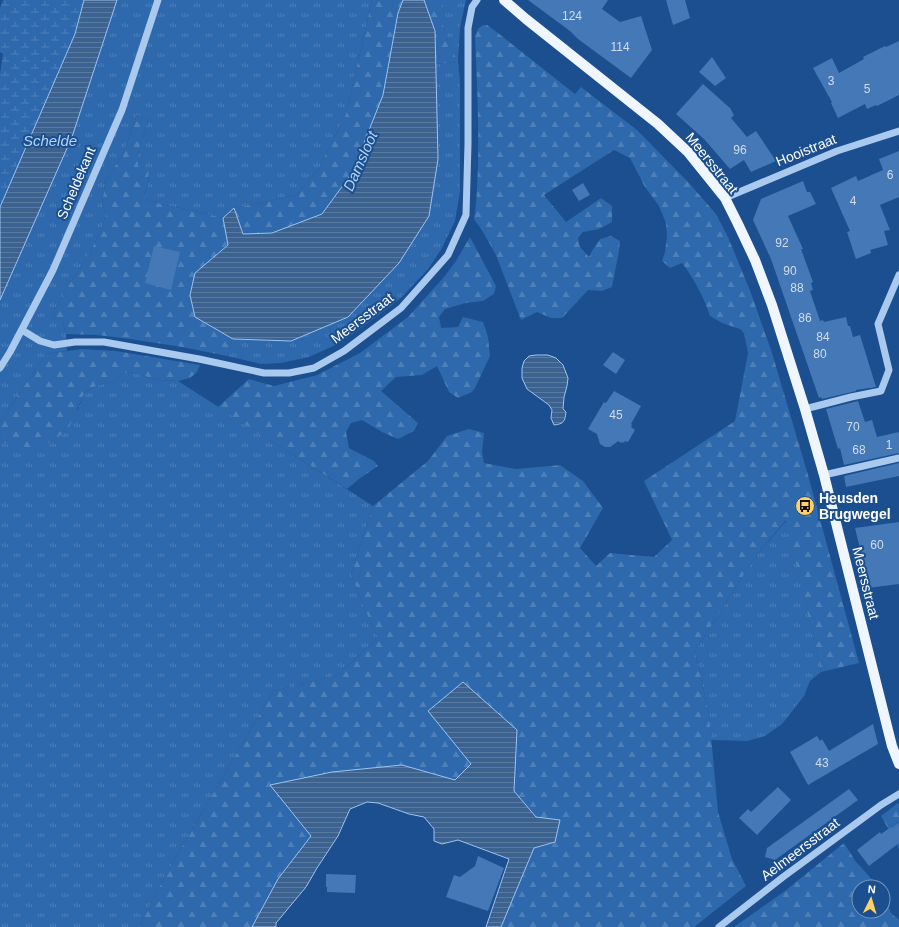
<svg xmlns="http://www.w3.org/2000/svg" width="899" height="927" font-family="Arial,sans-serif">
  <defs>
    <pattern id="grass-tufts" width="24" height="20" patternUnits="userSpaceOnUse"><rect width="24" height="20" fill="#2e69ad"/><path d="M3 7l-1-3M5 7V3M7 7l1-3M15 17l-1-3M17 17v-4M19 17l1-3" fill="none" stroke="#4d80b9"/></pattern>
    <pattern id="forest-firs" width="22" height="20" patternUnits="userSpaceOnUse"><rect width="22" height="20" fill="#2e69ad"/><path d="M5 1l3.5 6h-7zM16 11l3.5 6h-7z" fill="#4d80b9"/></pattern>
    <pattern id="wetland-marsh" width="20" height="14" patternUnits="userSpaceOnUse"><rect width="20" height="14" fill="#2e69ad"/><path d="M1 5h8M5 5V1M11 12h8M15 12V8" fill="none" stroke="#4d80b9"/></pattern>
    <pattern id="water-rules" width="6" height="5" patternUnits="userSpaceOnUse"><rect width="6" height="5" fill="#3c6290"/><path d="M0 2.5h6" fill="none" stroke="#597aa1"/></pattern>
  </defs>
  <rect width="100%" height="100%" fill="#1b4f8f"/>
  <g fill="url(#grass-tufts)">
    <polygon points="117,0 372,0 346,114 318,170 296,195 261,203 234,208 223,218 191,210 164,205 148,200 144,194 148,185 149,171 138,166 138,153 148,120 137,115 123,154 106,180 102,203 106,216 100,232 89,254 67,288 51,316 62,320 66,334 67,351 46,354 0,422 0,300 72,137"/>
    <polygon points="443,0 466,0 460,27 458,62 460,81 460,192 455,221 442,248 429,268 401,298 377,316 340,343 309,357 281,363 261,364 227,356 233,339 291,341 438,159 435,64 457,62 449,44 443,25"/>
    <polygon points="131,372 158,380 178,381 373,506 351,574 367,614 378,637 338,675 273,691 165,876 139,927 0,927 0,436 2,441 78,409 85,392 96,386 116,380 121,374"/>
    <polygon points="787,520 821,672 810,681 804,696 782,724 765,736 748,741 711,740 709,714 695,651 757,554"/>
  </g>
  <g fill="url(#forest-firs)">
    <polygon points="372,0 403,0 398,13 383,95 352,173 322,214 272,233 243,234 234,208 261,203 296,195 318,170 346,114"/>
    <polygon points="424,0 443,0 443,25 449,44 458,62 435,64 435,31"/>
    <path d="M483,25H487L498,33L575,94L581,87L637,130L689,183L716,214L728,237L751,293L772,353L808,475L859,663L821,672L786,520L757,554L695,651L709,714L718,812L732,859L746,886L694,927H501L534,848L555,842L560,820L536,817L514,791L517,730L471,764L455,780L402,765L270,785L311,836L278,879L252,927H139L165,876L273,691L338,675L378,637L367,614L351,574L373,506L428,461L447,436L469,429L484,433L482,452L484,463L516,469L560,465L583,481L603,508L580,548L596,566L610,553L654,557L672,540L644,481L735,421L748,353L744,333L740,329L722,323L710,316C704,297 694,279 682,263L670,268L662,261L665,252L667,236L666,223L659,206L645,187L630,158L614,150L544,195L566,222L601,198L612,206V222L599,229L583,232L578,238L580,247L589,257L592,251L600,239L611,236L620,241L619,251L612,287L602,291L588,290L562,318H551L537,312L521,320L496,255L483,232L474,219C477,202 477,184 478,167C479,124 477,81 475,37L478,29Z"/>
    <polygon points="137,115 148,120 138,153 138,166 149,170 148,185 144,194 148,200 164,205 191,210 223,218 228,244 196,273 190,295 195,317 233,339 227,356 182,347 130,339 97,335 66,334 62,320 51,316 67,288 89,254 100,232 106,216 102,203 106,180 123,154"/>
    <polygon points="470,237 496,286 494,294 483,301 466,303 445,309 439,317 441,328 458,327 463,317 483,322 488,337 490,356 475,388 472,392 458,398 449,392 437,366 422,375 396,377 381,391 418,423 414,431 398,439 382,432 362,420 351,423 346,432 349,448 374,461 378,466 359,479 347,489 218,407 249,379 274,386 317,375 360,353 408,317 444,277 456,261"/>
    <polygon points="82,349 116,351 200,365 197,372 190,378 178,381 158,380 131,372 121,374 116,380 96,386 85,392 69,427 55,440 31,450 12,447 2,441 0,436 0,422 46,354"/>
    <polygon points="898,803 899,804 899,850 897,844 881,816"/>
    <polygon points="844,843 856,862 879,887 859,887 859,911 883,911 883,895 891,913 899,920 899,927 734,927 785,891"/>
  </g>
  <polygon fill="url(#wetland-marsh)" points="3,0 84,0 75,34 0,207 0,74 3,54 0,52 0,8"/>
  <g fill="url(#water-rules)" stroke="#9cc4f0">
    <polygon points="84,0 117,0 72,137 0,300 0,207 75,34"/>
    <polygon points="403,0 424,0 435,31 438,159 429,216 399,263 348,317 291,341 233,339 195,317 190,295 195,273 228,245 223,218 234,208 243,234 272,233 322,214 352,173 383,95 398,13"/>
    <path d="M536,355H548L556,358L563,365L568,378L567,386L564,397L563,409L566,412C565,421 564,424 554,425L551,418L552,410L549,405L527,389L522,378V368L524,361L529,356Z"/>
    <polygon points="463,682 517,730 514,791 536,817 560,820 555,842 534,848 501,927 486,927 509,859 458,840 442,844 434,841 434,829 424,817 409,814 378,803 367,802 350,809 338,836 317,868 306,887 276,923 276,927 252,927 278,879 311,836 270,785 332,772 402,765 455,780 471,764 428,711"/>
  </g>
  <g fill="#4478b7">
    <polygon points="528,0 608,0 602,9 620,22 641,16 652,50 631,78 578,39 570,31"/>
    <polygon points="666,0 685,0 690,18 673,25"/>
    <polygon points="899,41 899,95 877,106 876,105 867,109 865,104 838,118 831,103 832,102 828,95 813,68 832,58 839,73 864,59 863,57 885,46 886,47"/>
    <polygon points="712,57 726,78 715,86 699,72"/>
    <polygon points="703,84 731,109 731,110 734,115 731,118 747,137 756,131 776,161 751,172 744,160 730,169 704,139 676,114"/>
    <polygon points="899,151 899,197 880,205 890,230 884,231 888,245 870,250 871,253 856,259 847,232 850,231 831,188 856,176 858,181 883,170 879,159"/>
    <polygon points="803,181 807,192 810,192 816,204 788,216 803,249 801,249 813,282 811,283 813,290 810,291 820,321 823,320 824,322 846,317 848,326 850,326 853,337 860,335 876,387 856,390 856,391 822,399 821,397 819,398 771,259 753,220 761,199"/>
    <polygon points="583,183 590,195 579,201 572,190"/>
    <polygon points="154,246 180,252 171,290 145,283"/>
    <polygon points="613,352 625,360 616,374 603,365"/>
    <polygon points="614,391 641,406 631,424 632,425 631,427 635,430 628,442 625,441 624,443 622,442 621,443 618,441 617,442 610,447 605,447 600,444 597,434 588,429 604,402 606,403"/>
    <polygon points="858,401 865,422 872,420 877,437 899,432 899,453 844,465 840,448 838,449 826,409"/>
    <polygon points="899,463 899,476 846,487 844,476"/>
    <polygon points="899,522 899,584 868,588 866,573 855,528"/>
    <polygon points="873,724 878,744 808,785 790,752 817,736 820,741 822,739 829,751"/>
    <polygon points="778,787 791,800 757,835 739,818 748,809 751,812"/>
    <polygon points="849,789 858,800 775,860 765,857 767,848"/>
    <polygon points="899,823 899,843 869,866 857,850 880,832 881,834 891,827 892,828"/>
    <polygon points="478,856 504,868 488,911 446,897 454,875 460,877 475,866"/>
    <polygon points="326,874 356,875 355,893 327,892 327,887 326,887"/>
  </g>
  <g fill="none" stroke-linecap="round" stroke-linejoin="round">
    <g stroke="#a9c9ee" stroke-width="7">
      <polyline points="725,198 837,151 899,131"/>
      <polyline points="22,330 40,341 54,345 75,342 104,342 199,359 264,373 289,373 314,368 344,351 401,308 448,255 466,215 468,144 468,28 472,7 477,0"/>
      <polyline points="0,368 10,352 53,270 112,133 122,110 158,0"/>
      <polyline points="805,409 851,397 881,391 889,370 878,324 899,275"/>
      <polyline points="824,475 899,458"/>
      <polyline points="719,927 783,877 881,805 899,794"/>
    </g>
    <polyline stroke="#f0f6ff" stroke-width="10" points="504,0 526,19 658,124 688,152 725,198 738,224 755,260 772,305 805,409 824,475 892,746 899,764"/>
  </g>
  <defs>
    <g id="bus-disc" transform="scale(1)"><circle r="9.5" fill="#ffd166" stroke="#1b4f8f"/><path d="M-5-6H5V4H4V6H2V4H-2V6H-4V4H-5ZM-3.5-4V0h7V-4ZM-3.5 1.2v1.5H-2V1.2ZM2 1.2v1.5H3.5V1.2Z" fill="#111"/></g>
  </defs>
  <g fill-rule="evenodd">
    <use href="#bus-disc" x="805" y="506"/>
  </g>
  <g text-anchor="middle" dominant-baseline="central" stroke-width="4" stroke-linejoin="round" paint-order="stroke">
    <g font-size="12" fill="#d0dded">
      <text x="572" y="16">124</text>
      <text x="620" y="47">114</text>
      <text x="831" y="81">3</text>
      <text x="867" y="89">5</text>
      <text x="740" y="150">96</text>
      <text x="890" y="175">6</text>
      <text x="853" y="201">4</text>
      <text x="782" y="243">92</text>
      <text x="790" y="271">90</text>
      <text x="797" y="288">88</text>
      <text x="805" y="318">86</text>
      <text x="823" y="337">84</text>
      <text x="820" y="354">80</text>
      <text x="616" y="415">45</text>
      <text x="853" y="427">70</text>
      <text x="889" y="445">1</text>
      <text x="859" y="450">68</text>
      <text x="877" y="545">60</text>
      <text x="822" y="763">43</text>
    </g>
    <g font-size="14" fill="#fff" stroke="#1b4f8f">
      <text transform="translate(806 150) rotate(-22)">Hooistraat</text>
      <text transform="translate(712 163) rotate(51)">Meersstraat</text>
      <text transform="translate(76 183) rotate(-67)">Scheldekant</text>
      <text transform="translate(362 318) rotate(-37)">Meersstraat</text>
      <text transform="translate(866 583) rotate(76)">Meersstraat</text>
      <text transform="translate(800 849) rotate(-37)">Aelmeersstraat</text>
    </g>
    <g font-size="14" font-weight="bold" fill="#fff" stroke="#1b4f8f" text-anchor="start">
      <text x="819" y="498">Heusden<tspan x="819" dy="16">Brugwegel</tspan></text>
    </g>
    <g font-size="15" font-style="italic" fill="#b5d3f5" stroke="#1b4f8f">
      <text x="50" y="140">Schelde</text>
      <text transform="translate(360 161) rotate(-66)">Damsloot</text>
    </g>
  </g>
  <g transform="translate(871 899) rotate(5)"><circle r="19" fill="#1b4f8f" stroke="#7695bc"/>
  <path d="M0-3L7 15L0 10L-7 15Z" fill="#ffd166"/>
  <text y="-6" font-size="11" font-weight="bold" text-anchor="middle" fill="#ffffff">N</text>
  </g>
</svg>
